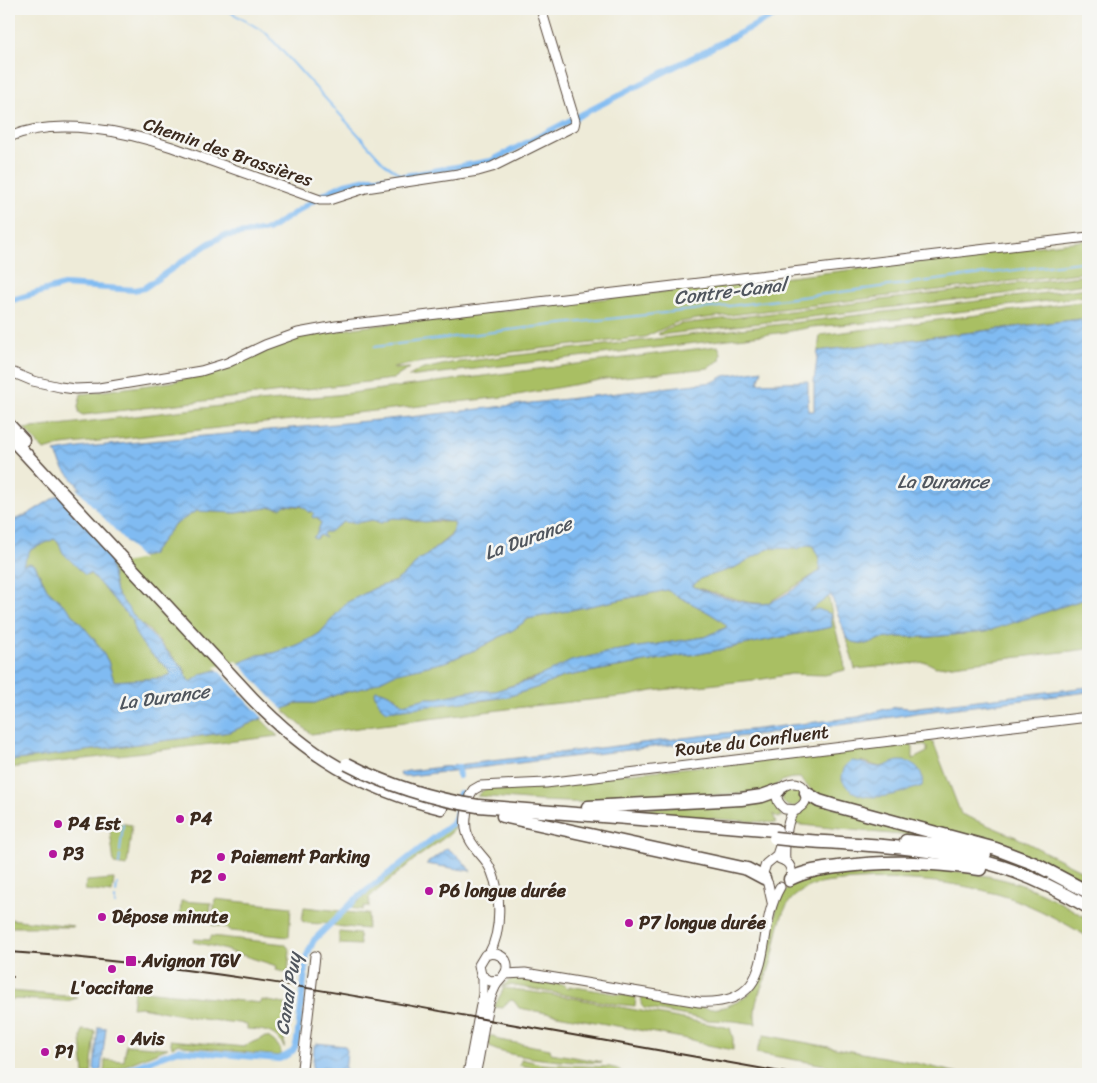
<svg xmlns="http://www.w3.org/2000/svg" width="1097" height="1083" font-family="Sriracha,sans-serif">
  <defs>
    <pattern id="water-waves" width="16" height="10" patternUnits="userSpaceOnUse" patternTransform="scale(1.25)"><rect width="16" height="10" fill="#80bbf2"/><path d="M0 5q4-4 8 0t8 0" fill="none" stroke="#6a98c3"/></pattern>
  </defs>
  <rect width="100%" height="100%" fill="#f6f6f2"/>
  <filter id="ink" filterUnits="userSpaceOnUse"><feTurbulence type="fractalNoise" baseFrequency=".02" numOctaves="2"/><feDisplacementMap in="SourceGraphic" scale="10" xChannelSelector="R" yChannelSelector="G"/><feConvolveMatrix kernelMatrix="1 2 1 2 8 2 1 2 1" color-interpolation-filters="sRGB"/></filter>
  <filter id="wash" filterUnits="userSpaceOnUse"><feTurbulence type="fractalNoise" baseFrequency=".0096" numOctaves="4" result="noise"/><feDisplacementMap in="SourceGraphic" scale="20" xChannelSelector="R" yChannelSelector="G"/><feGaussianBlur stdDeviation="1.12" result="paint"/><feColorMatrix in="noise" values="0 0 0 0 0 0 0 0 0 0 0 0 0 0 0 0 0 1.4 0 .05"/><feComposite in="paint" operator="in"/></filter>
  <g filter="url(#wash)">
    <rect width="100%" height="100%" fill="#eeebd8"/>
    <g fill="#a9bf64" stroke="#727441" fill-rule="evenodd">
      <polygon points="1088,240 1088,272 698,319 675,323 645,337 423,362 393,367 394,369 410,368 393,379 83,415 79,413 78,407 81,394 171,382 208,374 299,337 361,327 858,269"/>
      <polygon points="1088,275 1088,284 659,335 658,334 666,329 681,324"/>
      <polygon points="1088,288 1088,296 875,322 812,327 786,332 696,343 408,377 419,370 451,363"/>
      <polygon points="1088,301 1088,327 1083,325 1080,319 818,351 820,335"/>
      <polygon points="718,346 721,353 720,360 708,368 605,379 512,396 62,445 44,450 24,429 237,404 335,395"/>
      <polygon points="285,505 305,507 313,512 321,523 315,538 317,539 324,532 329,532 343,522 355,523 373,520 381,523 393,518 407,519 414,521 453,522 455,524 451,535 423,558 419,559 411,569 396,581 375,588 346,603 320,633 312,638 292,647 274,653 258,655 235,665 202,674 194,680 190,682 186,677 185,670 148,629 137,620 121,599 116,592 110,563 151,555 173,526 196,511 236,513 272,507 278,508"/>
      <polygon points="54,539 58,542 63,553 85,574 91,574 133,621 134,630 152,655 168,669 170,672 170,675 161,678 114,681 108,661 94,639 68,609 47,589 35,565 22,565 30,550"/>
      <polygon points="807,544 813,546 819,558 820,571 766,604 747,602 691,586 702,578 734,568 764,551 771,548 797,549"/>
      <path d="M667,590C679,598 724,618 727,627L704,637L613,651L495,691H470L438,698H427L403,704L394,696L381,691L374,694L386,711L462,701H480L507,697L542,686L562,677L678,656L699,654L832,627L808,611L828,595L835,627L844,661L845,670L825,675L791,674L763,679L652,691L629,696L531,706L311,734L282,709L299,703H315L338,694L368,687L393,674L445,662L475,650L513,630L528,619Z"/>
      <polygon points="1088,598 1088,649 936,667 926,662 855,669 846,637 852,642 866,644 880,639 898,637 930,637 985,632"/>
      <polygon points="261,719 278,736 9,768 9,761 230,732"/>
      <path d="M929,740L934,744L961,814L1016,837L1088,874V888L1077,881L825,798L811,790L800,778C779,777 779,787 762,792L594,803L540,801L477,796L487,787L776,759L909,743L913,746V759L927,752V747L923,745H916L917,742ZM861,761L880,767L889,765L922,786L884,796Z"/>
      <circle cx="792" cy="797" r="10"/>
      <polygon points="773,796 776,807 782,816 778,818 773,814 776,823 615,812"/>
      <path d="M810,800L940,839L792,824C795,814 805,809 810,800Z"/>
      <polygon points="109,822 132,825 127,866 114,864"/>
      <polygon points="455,823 456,823 451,833 415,859 372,895 369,898 369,907 363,907 363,910 350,908"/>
      <path d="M905,866C943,870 982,872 1019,884C1043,892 1067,906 1088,919V937C1063,922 1038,908 1010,898C986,890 961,885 936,882C902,878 847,878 814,885C808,887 800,892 795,896C779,909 776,941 772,959C766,984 751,998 756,1024L734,1021L708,1020L644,1008C640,1005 641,1002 642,997L711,1009L725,1007L739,1001L750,993L758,983L763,972L777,907L785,891L800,879L848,870Z"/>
      <polygon points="114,879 112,893 85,890 86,881"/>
      <polygon points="215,899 291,907 289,937 231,931 224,927 212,925"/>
      <polygon points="181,901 211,903 210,918 180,915"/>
      <polygon points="304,907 342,911 329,923 323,923 322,924 307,923 302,921"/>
      <polygon points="344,912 369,914 367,929 334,926 334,924 331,923"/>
      <polygon points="9,919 74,926 73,927 9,927"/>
      <polygon points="339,932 359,934 360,945 339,944"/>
      <polygon points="211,936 285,944 290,950 288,973 276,970 277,966 216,947 193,942 194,939 210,940"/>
      <polygon points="512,978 521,978 565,985 566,988 569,989 569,986 636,997 635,1006 615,1004 510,985 502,987"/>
      <polygon points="504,988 573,998 730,1028 733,1038 733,1050 708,1045 693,1040 519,1008 514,1001 511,1000 506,1004 503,1008 494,1007"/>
      <path d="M134,990L261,1003L262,1000L285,1004C283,1019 285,1033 284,1048C278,1031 263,1030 247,1029V1024L202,1019L141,1007L132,1008Z"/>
      <polygon points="10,991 77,997 77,998 67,1001 9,999"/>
      <polygon points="82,1030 95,1031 91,1074 84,1074 81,1038"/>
      <polygon points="764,1035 911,1062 958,1073 848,1074 825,1065 756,1053"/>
      <path d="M488,1036H494L499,1040L550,1049L551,1053L602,1062C584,1065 503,1057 490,1047Z"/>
      <path d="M265,1037H268C275,1042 282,1047 281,1056L184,1046L179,1044L172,1047L170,1040L245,1047L246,1045Z"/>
      <polygon points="126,1045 168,1048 104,1074 105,1060 124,1061"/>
      <polygon points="522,1059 541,1064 610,1067 618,1069 622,1074 571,1074 519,1065"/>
    </g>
    <g fill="url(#water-waves)" stroke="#5e7288" fill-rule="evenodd">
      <path d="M1081,319L1083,325L1088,327V598L985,632L930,637H898L880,639L866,644L852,642L846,637L831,595L809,611L818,609L831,614L832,627L699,654L678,656L562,677L542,686L507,697L386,711L381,707L374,693L376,690C386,691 395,698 403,704L427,698H438L470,691H495L531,680L571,661L613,651L704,637L727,627C724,618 679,598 667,590L528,619L513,630L475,650L445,662L394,674L368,687L338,694L315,703H298L230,732L9,761V522L28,514L65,491L73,488L81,489L64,469L55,452L85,447L410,417L713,382L724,376L762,370L758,383L808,381V411H814V382L818,351ZM285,505C294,506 304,503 309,513L311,511L314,513L312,516L313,518L317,517L321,523L316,535L313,537L316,539L320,535L325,538L323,535L324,532H329L343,522L355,523L373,520L381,523L393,518L407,519L425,522L437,520L453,522L455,524L451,536L423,558L419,559L411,569L396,581L375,588L346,603L320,633L312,638L292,647L274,653L258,655L235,665L202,674L194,680L190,682C185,677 186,672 182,667L137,620L116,592L110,563L151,555L173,526L196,511L236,513L272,507L281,508ZM54,539L58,541L63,553L85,575L89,573L91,574L133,621L135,633L145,648L168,669L170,672V675L161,678L114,681L108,661L94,639L68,609L47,589L35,565L29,563L23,565L30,550ZM807,545L813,546L819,558L820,571C806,580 783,599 767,603C753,608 706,592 692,586L702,578L734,568L764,551L771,548L797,549Z"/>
      <polygon points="1088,687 1088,692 916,713 855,723 410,776 401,776 400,773 408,771 858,717 885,709 897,707 910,708"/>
      <path d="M851,761C861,761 868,766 878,767C885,768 892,761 900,761C915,761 925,771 922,786C901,793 869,805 849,789C847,787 844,783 842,780C842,772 844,766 851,761Z"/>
      <polygon points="447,848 459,857 471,871 426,864"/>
      <polygon points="98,1027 106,1028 101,1070 94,1070"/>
      <polygon points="316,1043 345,1046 347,1050 345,1074 312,1074 314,1046"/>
    </g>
    <g fill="#eeebd8">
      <polygon points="73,485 142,559 119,564 64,489"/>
      <polygon points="237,661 274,701 285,711 265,720 215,667"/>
    </g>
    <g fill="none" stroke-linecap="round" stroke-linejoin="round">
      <g stroke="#80bbf2" stroke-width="2">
        <polyline points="225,9 265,32 384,163 403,176"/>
        <polyline points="374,347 525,328 729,306 1088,261"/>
        <polyline points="120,851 123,825"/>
        <polyline points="119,864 120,855"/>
        <polyline points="116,893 117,884"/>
        <polyline points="115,904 115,898"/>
        <polyline points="97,1074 97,1070"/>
      </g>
      <g stroke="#80bbf2" stroke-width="6">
        <polyline points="9,301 64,285 135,290 144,288 208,244 223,236 268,230 324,194 345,184 371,178 393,178 491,161 787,9"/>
        <polyline points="458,767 459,776"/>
        <path d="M115,1074L178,1050L279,1059C290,1054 295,1052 297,1040L307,955L314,940L356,899L453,823L456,816L460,793"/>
      </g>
    </g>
  </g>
  <g filter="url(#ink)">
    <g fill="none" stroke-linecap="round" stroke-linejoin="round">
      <g stroke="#56473a" stroke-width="11">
        <g id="minor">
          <path d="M9,137C57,117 124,131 172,147L320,200H329L366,188L478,171L492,167L574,126L575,121L541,9"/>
          <polyline points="9,371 33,381 60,387 75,389 99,388 201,371 227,363 265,345 298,333 336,326 1088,237"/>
          <path d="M780,859C791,862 794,872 789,882"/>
          <path d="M785,861C784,850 786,823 792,814C797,807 806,807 806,796C805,769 759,790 785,809L797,810"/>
          <polyline points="772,902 768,884 763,873 766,864 777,855 781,843"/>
          <path d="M489,954C503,929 502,885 486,861C479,852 470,844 467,833C463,822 468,806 470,795L473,790L480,786L546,783L1088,717"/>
          <path d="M505,974L525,973L699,1002C782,1006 752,935 780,887"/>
          <polyline points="299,1074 302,1068 315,956"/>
          <polyline points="468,1074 483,994 483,977"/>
          <path d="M475,1074C483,1046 482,1014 495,987C498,980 506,977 507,968C508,956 495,951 485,955L479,965L481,975L490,981L499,980"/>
        </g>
      </g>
      <g stroke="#56473a" stroke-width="15">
        <g id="highway">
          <polyline points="9,425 23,440"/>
          <path d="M9,436L252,698C308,756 362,788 441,808"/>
          <polyline points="806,793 819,801 832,805 996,849 1033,863 1088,892"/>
          <polyline points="478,806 776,830"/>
          <polyline points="588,807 741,799 762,796 779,790"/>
          <polyline points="503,816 747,869 764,878"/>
          <path d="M794,840C863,845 936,846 1002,867C1032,877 1061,891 1088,907"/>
          <polyline points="906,841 944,845 985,854"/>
          <path d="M790,879C805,871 822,869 838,867C889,860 930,862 980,869"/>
        </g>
      </g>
      <use href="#minor" stroke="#fff" stroke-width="9"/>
      <use href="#highway" stroke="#fff" stroke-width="12"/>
      <g stroke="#3b2a1e" stroke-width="2">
        <path d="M9,952C172,963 333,991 494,1021C593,1039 692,1056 792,1074"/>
        <polyline points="9,976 13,977"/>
      </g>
      <g stroke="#56473a" stroke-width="15" stroke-linecap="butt">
        <g id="highway-bridge">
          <path d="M347,764C389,786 431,799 478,806"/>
          <polyline points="775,838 794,840"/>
        </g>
      </g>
      <use href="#highway-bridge" stroke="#fff" stroke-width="12"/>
    </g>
  </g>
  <g fill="#b5179e" stroke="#f6f6f2" stroke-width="2">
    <circle cx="180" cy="819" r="5"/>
    <circle cx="58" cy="824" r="5"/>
    <circle cx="53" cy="854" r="5"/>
    <circle cx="221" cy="857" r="5"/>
    <circle cx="222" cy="877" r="5"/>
    <circle cx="429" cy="891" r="5"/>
    <circle cx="102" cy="917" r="5"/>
    <circle cx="629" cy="923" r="5"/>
    <rect x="125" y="955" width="12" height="12" rx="2.5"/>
    <circle cx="112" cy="969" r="5"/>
    <circle cx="121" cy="1039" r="5"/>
    <circle cx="45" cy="1052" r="5"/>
  </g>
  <g text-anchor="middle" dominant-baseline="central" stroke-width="5" stroke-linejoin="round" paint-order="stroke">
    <g font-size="18" fill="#3b2a1e" stroke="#f6f6f2">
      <text transform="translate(228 152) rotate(19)">Chemin des Brassières</text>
      <text transform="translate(752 741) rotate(-7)">Route du Confluent</text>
    </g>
    <g font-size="18" font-weight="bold" fill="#3b2a1e" stroke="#f6f6f2" text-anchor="start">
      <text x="190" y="819">P4</text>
      <text x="68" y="824">P4 Est</text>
      <text x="63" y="854">P3</text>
      <text x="231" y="857">Paiement Parking</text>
      <text x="212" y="877" text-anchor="end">P2</text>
      <text x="439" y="891">P6 longue durée</text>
      <text x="112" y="917">Dépose minute</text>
      <text x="639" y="923">P7 longue durée</text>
      <text x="142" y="961">Avignon TGV</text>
      <text x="112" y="988" text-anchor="middle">L'occitane</text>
      <text x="131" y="1039">Avis</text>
      <text x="55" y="1052">P1</text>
    </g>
    <g font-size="19" font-style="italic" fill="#50565e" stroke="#f6f6f2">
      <text transform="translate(730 291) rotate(-7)">Contre-Canal</text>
      <text x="943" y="481">La Durance</text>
      <text transform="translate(528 538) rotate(-20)">La Durance</text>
      <text transform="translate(164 697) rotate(-8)">La Durance</text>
      <text transform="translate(288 994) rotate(-81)">Canal Puy</text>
    </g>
  </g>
  <rect width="1097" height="1083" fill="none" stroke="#f6f6f2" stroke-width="30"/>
</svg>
